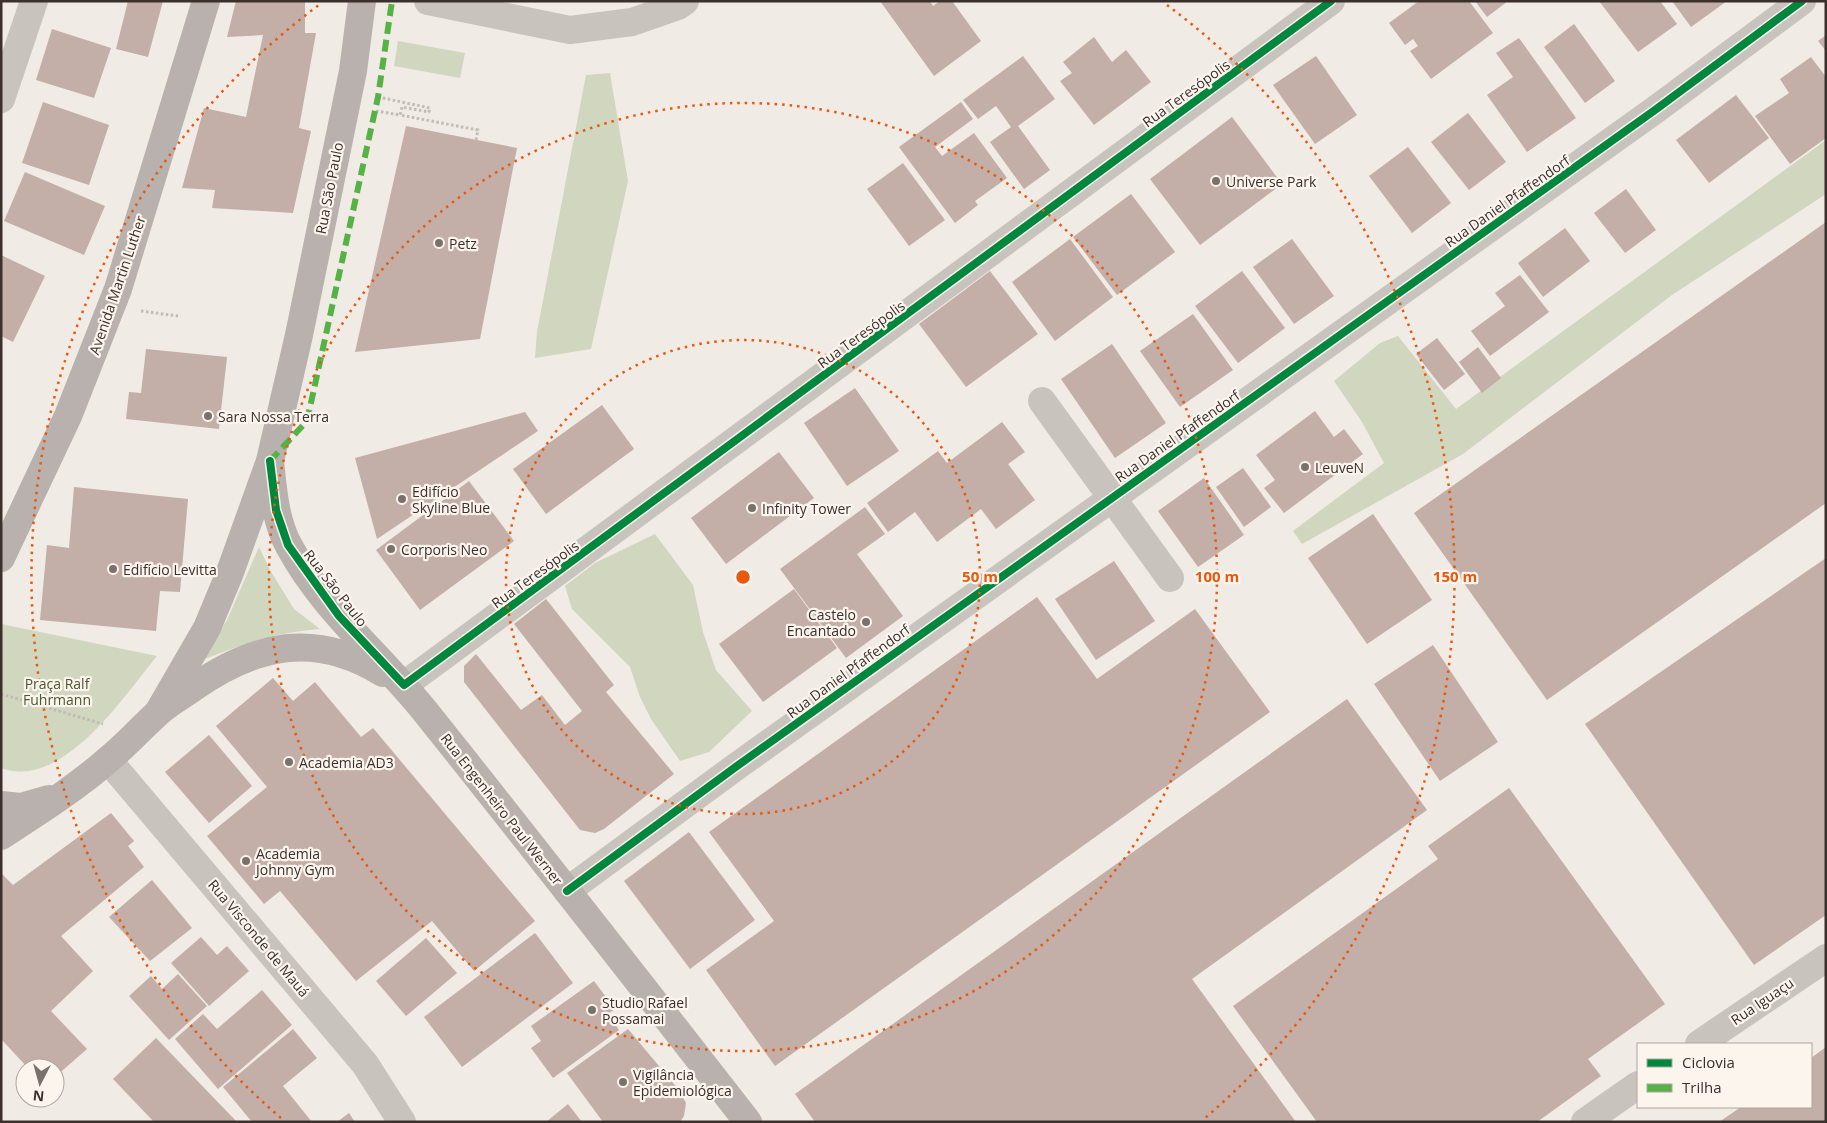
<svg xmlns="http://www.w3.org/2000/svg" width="1827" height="1123" font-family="'Open Sans',sans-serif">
  <rect width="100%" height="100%" fill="#f0ebe5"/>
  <g fill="#d1d6bf">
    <polygon points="398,41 465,53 460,78 394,66"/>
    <polygon points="610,73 628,181 591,349 535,358 537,332 586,75"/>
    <polygon points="1826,140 1826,194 1672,295 1463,454 1302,544 1293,531 1384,463 1362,422 1334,381 1380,343 1398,336 1456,409"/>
    <polygon points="655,534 693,585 703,632 716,670 752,711 709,752 680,761 651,719 640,697 630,667 572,609 565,586 595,563"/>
    <path d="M259,547L270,570L294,609L320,629C272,633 246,643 202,660L227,620Z"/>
    <path d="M1,624L157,656C124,696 62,791 1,768Z"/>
  </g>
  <g fill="#c3afa7">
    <polygon points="128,1 163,1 148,57 116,49"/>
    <polygon points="236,1 305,1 305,33 316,33 299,128 311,131 293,213 212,208 215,190 182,188 204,108 246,117 263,35 227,37"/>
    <polygon points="880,1 930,1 933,6 940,1 952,1 981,41 934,76"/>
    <polygon points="1419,1 1469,1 1493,33 1431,79 1410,51 1418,46 1413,39 1405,45 1389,23"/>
    <polygon points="1475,1 1508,1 1487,17"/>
    <polygon points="1599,1 1660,1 1677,24 1638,52"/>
    <polygon points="1672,1 1727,1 1691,27"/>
    <polygon points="1574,24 1615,81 1585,103 1544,47"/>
    <polygon points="52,29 111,48 94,98 36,80"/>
    <polygon points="1826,35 1826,51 1818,41"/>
    <polygon points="1094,37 1112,62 1126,50 1151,82 1094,125 1060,81 1072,73 1063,62"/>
    <polygon points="1519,38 1576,118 1527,152 1487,95 1513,77 1496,53"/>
    <polygon points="1023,56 1055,99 1018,126 1050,170 1024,189 990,142 1011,127 996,106 978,119 963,100"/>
    <polygon points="1316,56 1357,115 1315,144 1273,85"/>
    <polygon points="1811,57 1826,77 1826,138 1790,164 1755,116 1789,93 1780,79"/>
    <polygon points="1736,95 1769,138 1709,183 1676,140"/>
    <polygon points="43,102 109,125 89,185 22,163"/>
    <polygon points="961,102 973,119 935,147 942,156 974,133 1007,178 975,201 978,205 955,223 899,147"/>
    <polygon points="1468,113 1506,162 1469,190 1431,142"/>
    <polygon points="1232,117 1282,184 1200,245 1150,179"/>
    <polygon points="406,126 517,148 480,339 355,352"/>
    <polygon points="1408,147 1451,203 1412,233 1369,176"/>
    <polygon points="903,163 945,220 909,246 867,189"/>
    <polygon points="25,172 105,206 84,255 4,221"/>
    <polygon points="1626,189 1656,230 1625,253 1594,213"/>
    <polygon points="1131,194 1175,252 1117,295 1073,237"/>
    <polygon points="1826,222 1826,503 1547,700 1414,513"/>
    <polygon points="1565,228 1590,261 1543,297 1518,263"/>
    <polygon points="1070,239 1113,297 1055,341 1012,282"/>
    <polygon points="1292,239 1334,296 1294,324 1253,267"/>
    <polygon points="1,255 45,276 13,342 1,336"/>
    <polygon points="990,271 1038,334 966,387 919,324"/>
    <polygon points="1242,271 1285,328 1238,363 1195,306"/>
    <polygon points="1520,275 1549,312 1490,356 1471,331 1505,306 1495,293"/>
    <polygon points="1193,314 1233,370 1180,407 1140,351"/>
    <polygon points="1437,338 1465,374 1444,390 1416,354"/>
    <polygon points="1112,344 1166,423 1115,458 1061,379"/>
    <polygon points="1478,347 1501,378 1482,393 1459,362"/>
    <polygon points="146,349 227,357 219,429 126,419 129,392 141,393"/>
    <polygon points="855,388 899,451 847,486 804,423"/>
    <polygon points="602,405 634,449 546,514 513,469"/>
    <polygon points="1315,411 1334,437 1344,429 1363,454 1284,513 1264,488 1275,480 1256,455"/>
    <polygon points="525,412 538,431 377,539 355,458"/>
    <polygon points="1002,422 1025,452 1008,464 1035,500 996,529 981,509 937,542 915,512 888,532 867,503 938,451 947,463"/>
    <polygon points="779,452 814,498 726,564 691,518"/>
    <polygon points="1243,468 1271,507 1244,527 1216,487"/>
    <polygon points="1204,478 1244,535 1198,567 1158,511"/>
    <polygon points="469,481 514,541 420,610 376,550"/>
    <polygon points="74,487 188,499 180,592 160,591 156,631 40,620 47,545 69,548"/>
    <polygon points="865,507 885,534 857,554 903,616 846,658 780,569"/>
    <polygon points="1373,514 1432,600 1367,644 1308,558"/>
    <polygon points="1826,558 1826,915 1754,965 1585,724"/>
    <polygon points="1114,561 1155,621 1096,660 1055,599"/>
    <polygon points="794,589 837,648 763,702 719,644"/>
    <polygon points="1037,597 1097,679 1195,609 1270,712 775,1066 706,970 774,921 709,832"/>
    <polygon points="546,599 614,685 606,692 674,774 604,829 595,833 580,830 464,682 464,666 476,654 521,710 542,695 565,725 582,711 514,624"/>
    <polygon points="1433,645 1498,742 1440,781 1374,684"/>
    <polygon points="273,678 293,701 315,682 361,737 373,728 535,921 474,971 432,921 356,981 280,891 264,904 207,836 267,787 216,726"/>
    <polygon points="1347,699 1427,810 1192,979 1296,1122 815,1122 795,1094"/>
    <polygon points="209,735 252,786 209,823 165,772"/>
    <polygon points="1509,788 1665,1004 1588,1059 1601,1076 1537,1122 1317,1122 1233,1006 1438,859 1428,846"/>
    <polygon points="111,813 134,841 128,846 144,867 61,936 93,971 51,1011 87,1049 55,1077 55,1068 28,1068 1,1039 1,873 13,885"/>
    <polygon points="689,832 755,920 690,969 624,881"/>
    <polygon points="152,880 192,928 150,961 109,917"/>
    <polygon points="535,933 573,983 462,1067 424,1017"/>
    <polygon points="201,937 217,955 227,946 249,971 209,1006 171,963"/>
    <polygon points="426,938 457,973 406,1016 376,981"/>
    <polygon points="178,974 207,1006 169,1040 129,996 151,976 162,989"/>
    <polygon points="594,981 615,1009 608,1014 619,1030 553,1078 531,1048 541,1041 531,1026"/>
    <polygon points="262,990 292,1025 218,1089 175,1039 203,1014 217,1029"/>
    <polygon points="293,1029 317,1058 283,1086 312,1122 252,1122 223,1087"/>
    <polygon points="628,1029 679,1090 686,1103 684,1116 680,1122 603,1122 567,1073"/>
    <polygon points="156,1038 237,1122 154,1122 113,1079"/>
    <polygon points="1826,1047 1826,1122 1719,1122 1741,1107 1811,1107 1811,1058"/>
    <polygon points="568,1104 582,1122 546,1122"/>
    <polygon points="349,1113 355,1122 337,1122"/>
  </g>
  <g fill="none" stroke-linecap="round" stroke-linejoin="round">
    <g stroke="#c2bbb6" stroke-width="3" stroke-dasharray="2.5 2.5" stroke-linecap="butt">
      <polyline points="378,97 430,108 429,112 402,107 400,115 478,130 476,140"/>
      <polyline points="376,111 400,115"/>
      <polyline points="141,311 178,316"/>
      <polyline points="1,694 103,724"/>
    </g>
    <g stroke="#c9c3be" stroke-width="28">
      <polyline points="428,1 570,30 632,22 678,6 685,1"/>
      <polyline points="1,99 34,1"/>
      <polyline points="1042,401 1170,578"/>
      <polyline points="404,685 1331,1"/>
      <polyline points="108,760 365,1064 402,1122"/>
      <polyline points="567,891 737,766 1655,110 1802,1"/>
      <polyline points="1699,1044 1826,958"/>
      <polyline points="1585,1122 1638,1085"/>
    </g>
    <g stroke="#b8b1ad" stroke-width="28">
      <path d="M270,461C273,489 275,521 289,546C323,610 383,658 428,715C536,850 642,986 748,1122"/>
      <polyline points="1,558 68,416 118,289 206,1"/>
      <polyline points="159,711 207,628 229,575 270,461 299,335 353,71 362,1"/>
      <polyline points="1,805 21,807 49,799"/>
      <path d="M1,836C38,812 76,788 109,759C127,744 142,727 159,712C169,703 182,696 193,688C256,644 315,631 383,673"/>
    </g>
    <polyline stroke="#57b246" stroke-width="6" stroke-dasharray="12 6" stroke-linecap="butt" points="270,461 307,421 378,97 392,1"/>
    <g stroke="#fbf5ee" stroke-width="11">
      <g id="cycleway">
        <polyline points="270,461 276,510 288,545 339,616 404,685 1331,1"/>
        <polyline points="567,891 737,766 1655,110 1802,1"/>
      </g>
    </g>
    <use href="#cycleway" stroke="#00873e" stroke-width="8"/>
  </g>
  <g fill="none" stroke="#e8590c" stroke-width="2.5" stroke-dasharray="2.5 5">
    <circle cx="743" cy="577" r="237"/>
    <circle cx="743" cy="577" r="474"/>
    <path d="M281 1118A712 712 0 0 1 319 5M1167 5A712 712 0 0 1 1205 1118"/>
  </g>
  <g fill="#7a716c" stroke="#fbf5ee" stroke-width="2">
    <circle cx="1216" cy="181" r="5"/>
    <circle cx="439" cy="243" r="5"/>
    <circle cx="208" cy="416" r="5"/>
    <circle cx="1305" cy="467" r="5"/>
    <circle cx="402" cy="499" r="5"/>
    <circle cx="752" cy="508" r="5"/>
    <circle cx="391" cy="549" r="5"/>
    <circle cx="113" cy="569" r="5"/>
    <circle cx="866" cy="622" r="5"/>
    <circle cx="289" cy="762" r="5"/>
    <circle cx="246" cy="861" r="5"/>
    <circle cx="592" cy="1010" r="5"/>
    <circle cx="623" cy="1082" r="5"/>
  </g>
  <g text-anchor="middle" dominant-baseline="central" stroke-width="4.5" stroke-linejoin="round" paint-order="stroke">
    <g font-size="14" fill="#3b302b" stroke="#fbf5ee">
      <text transform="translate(1186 93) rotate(-36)">Rua Teresópolis</text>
      <text transform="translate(329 188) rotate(-79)">Rua São Paulo</text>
      <text transform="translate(1507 201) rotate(-35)">Rua Daniel Pfaffendorf</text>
      <text transform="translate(117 285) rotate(-71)">Avenida Martin Luther</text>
      <text transform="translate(861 334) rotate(-36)">Rua Teresópolis</text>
      <text transform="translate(1177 436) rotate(-35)">Rua Daniel Pfaffendorf</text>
      <text transform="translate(535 574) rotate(-36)">Rua Teresópolis</text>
      <text transform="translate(336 588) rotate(52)">Rua São Paulo</text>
      <text transform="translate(848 671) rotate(-36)">Rua Daniel Pfaffendorf</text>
      <text transform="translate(502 809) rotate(52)">Rua Engenheiro Paul Werner</text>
      <text transform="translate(259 938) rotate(50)">Rua Visconde de Mauá</text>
      <text transform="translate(1762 1001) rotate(-34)">Rua Iguaçu</text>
    </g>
    <g font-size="14" fill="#3b302b" stroke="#fbf5ee" text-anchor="start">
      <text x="1226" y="181">Universe Park</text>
      <text x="449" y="243">Petz</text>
      <text x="218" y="416">Sara Nossa Terra</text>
      <text x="1315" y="467">LeuveN</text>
      <text x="412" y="491">Edifício<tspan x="412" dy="16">Skyline Blue</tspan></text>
      <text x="762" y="508">Infinity Tower</text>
      <text x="401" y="549">Corporis Neo</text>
      <text x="123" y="569">Edifício Levitta</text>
      <text x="856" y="614" text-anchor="end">Castelo<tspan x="856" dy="16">Encantado</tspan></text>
      <text x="299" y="762">Academia AD3</text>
      <text x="256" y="853">Academia<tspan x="256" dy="16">Johnny Gym</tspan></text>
      <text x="602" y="1002">Studio Rafael<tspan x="602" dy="16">Possamai</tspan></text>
      <text x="633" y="1074">Vigilância<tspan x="633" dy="16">Epidemiológica</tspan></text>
    </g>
    <g font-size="14" fill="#4a5a2e" stroke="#fbf5ee">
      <text x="57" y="683">Praça Ralf<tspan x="57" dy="16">Fuhrmann</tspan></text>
    </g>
  </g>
  <circle cx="743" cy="577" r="8" fill="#e8590c" stroke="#fbf5ee" stroke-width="2.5"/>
  <g font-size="15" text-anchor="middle" font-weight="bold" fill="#e8590c" stroke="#fbf5ee" stroke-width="4.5" stroke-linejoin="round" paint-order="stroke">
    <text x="980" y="582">50 m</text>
    <text x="1217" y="582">100 m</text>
    <text x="1455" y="582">150 m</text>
  </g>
  <rect width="1827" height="1123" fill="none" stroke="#3b302b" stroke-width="5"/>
  <rect x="1637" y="1043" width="175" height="65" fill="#fbf5ee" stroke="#aea6a0"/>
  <rect x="1647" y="1059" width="25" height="8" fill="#00873e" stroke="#aea6a0"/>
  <text x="1682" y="1068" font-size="15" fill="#3b302b">Ciclovia</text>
  <rect x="1647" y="1084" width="25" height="8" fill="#57b246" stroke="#aea6a0"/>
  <text x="1682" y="1093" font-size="15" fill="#3b302b">Trilha</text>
  <g transform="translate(40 1083) rotate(186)"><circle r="24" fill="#fbf5ee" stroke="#aea6a0"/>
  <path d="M0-4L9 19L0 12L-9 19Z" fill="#7a716c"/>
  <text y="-8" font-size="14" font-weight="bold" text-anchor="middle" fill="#3b302b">N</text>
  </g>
</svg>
